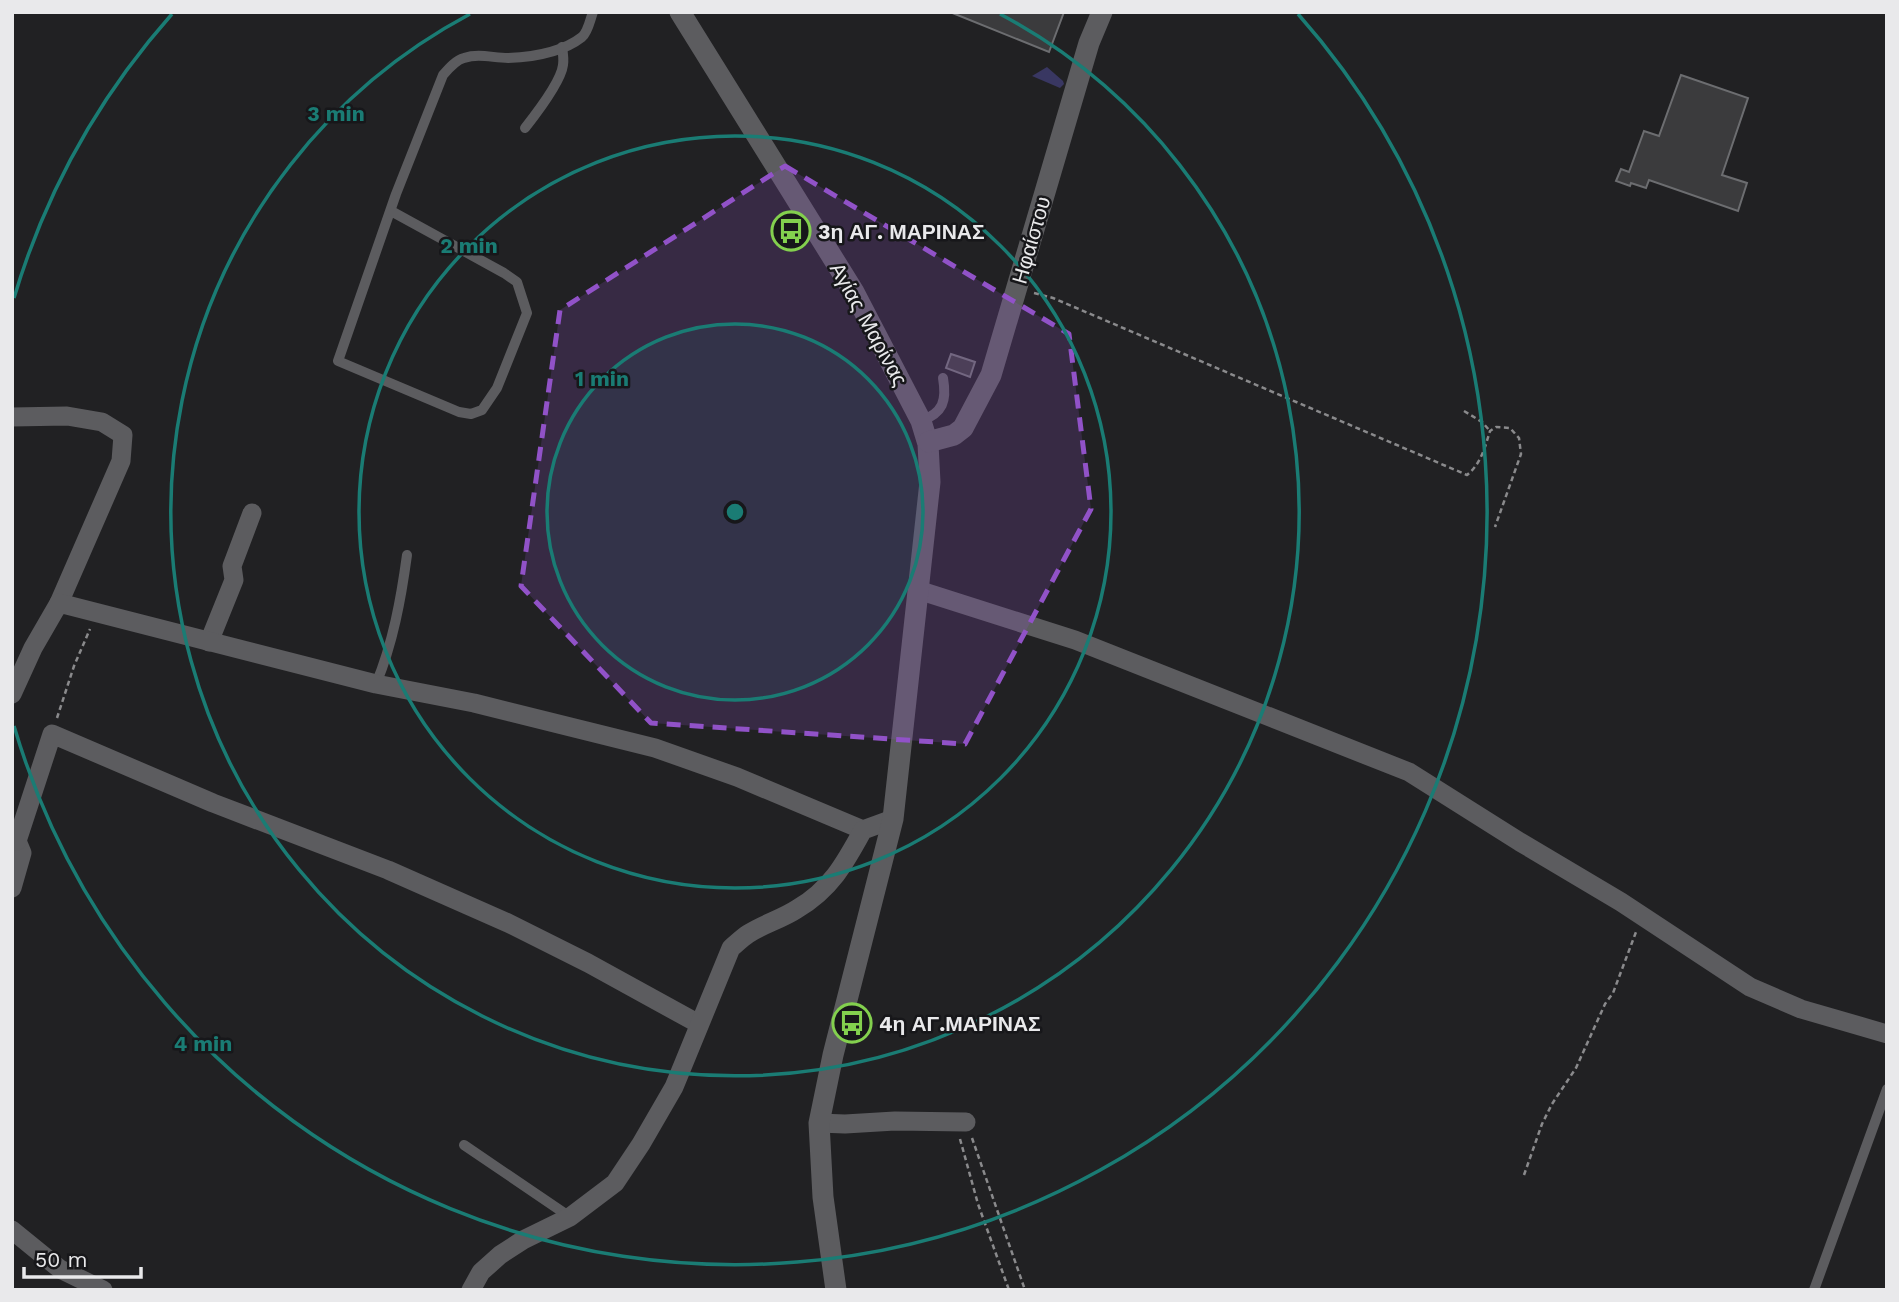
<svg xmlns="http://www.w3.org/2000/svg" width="1899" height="1302" font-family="'Work Sans',sans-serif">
  <rect width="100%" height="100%" fill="#212123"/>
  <polygon fill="#393762" points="1047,67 1063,81 1064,84 1060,88 1032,76"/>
  <g fill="#3b3b3d" stroke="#6c6d70" stroke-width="2">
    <polygon points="950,12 1064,12 1049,52"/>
    <polygon points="1681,75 1748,98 1722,175 1747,183 1738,211 1649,180 1646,188 1631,183 1630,186 1616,181 1621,169 1629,172 1644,131 1659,136"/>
    <polygon points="951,354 975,362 970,377 946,368"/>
  </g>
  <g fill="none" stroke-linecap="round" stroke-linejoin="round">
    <g stroke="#8a8a8c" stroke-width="2.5" stroke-dasharray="5 3.5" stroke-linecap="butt">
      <path d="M1034,293L1053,298L1467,475C1481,464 1485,447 1490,431L1496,427L1510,428L1519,438L1521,454L1495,527"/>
      <polyline points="1464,411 1482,422 1490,431"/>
      <polyline points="57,718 74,666 90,629"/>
      <polyline points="972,1138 1025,1290"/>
      <polyline points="960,1139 978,1204 1009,1290"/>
      <polyline points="1524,1175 1542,1124 1552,1104 1576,1068 1605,1004 1613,993 1636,932"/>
    </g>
    <g stroke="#5c5c5f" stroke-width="10">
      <path d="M525,128C536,114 561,82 563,65C564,59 563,53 562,47"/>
      <path d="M391,211L504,273L517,282L527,313L497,388L482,410L471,414L459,412L338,361L396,194L443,75C449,68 456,60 464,58C479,53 493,58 508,58C532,57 563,52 582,37C588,32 590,20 593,12"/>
      <path d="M921,421C943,413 947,401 943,378"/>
      <path d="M376,684C393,643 401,599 407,555"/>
      <polyline points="464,1145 570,1217"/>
      <polyline points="1814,1290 1887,1089"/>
    </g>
    <g stroke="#5c5c5f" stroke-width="19">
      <polyline points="12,417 67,416 102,422 123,435 121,461 59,603"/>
      <polyline points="918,590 1075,640 1409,772 1520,842 1621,902 1750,987 1801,1009 1887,1034"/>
      <polyline points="209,642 234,580 232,566 252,513"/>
      <polyline points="12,694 33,648 59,603 376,684 474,703 655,748 737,777 863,830"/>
      <polyline points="12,838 17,841 22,853 12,888"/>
      <polyline points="17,841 52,734 213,803 388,870 508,923 588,963 699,1024"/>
      <polyline points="819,1123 845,1124 895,1121 966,1122"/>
      <polyline points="12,1230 60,1269 103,1290"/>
      <path d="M471,1290L481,1272L500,1255L523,1240L570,1217L615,1183L641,1144L674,1087L731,948C737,943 742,938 748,934C763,924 782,919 797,909C831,889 845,863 863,830L893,819"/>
    </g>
    <g stroke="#5c5c5f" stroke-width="21">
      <polyline points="680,12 854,292 921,421 928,444 930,482 893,819 833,1055 819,1123 823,1197 836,1290"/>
      <polyline points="928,442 954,435 963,428 991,375 1089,43 1102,12"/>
    </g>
  </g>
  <path fill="#9152c8" fill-opacity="0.2" stroke="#9152c8" stroke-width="5" stroke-dasharray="14 9" stroke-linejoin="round" d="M785,166L1069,334L1091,509L965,744L651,723L521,586L560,310Z"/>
  <circle cx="735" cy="512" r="188" fill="#1a7c74" fill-opacity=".12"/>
  <g fill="none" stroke="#1a7c74" stroke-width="3.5">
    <circle cx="735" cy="512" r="188"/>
    <circle cx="735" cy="512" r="376"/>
    <path d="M1000 14A564 564 0 1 1 470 14"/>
    <path d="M14 298A752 752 0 0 1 172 14M1298 14A752 752 0 1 1 14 726"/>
  </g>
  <defs>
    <g id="bus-ring" transform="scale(2.0125)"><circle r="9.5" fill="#17171a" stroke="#83d04e" stroke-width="1.5"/><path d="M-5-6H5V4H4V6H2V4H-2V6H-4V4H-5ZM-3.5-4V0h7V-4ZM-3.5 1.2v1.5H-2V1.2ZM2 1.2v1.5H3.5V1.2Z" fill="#83d04e"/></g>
  </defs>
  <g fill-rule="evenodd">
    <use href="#bus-ring" x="791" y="231"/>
    <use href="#bus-ring" x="852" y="1023"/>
  </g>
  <g text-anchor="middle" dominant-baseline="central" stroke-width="5" stroke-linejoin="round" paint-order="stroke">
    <g font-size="21" font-weight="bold" fill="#e9e9eb" stroke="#17171a" text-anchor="start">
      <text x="818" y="231">3η ΑΓ. ΜΑΡΙΝΑΣ</text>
      <text x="879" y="1023">4η ΑΓ.ΜΑΡΙΝΑΣ</text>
    </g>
    <g font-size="21" fill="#e9e9eb" stroke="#17171a">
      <text transform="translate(1031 240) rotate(-74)">Ηφαίστου</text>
      <text transform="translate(869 324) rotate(61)">Αγίας Μαρίνας</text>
    </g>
  </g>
  <circle cx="735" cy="512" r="10" fill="#1a7c74" stroke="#17171a" stroke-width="3.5"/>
  <g font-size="21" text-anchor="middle" font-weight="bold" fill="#1a7c74" stroke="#17171a" stroke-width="5" stroke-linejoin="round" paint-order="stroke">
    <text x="336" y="121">3 min</text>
    <text x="469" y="253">2 min</text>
    <text x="602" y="386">1 min</text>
    <text x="203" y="1051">4 min</text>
  </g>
  <rect width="1899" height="1302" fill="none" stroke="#e9e9eb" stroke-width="28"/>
  <path d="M24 1267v10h117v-10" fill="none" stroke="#e9e9eb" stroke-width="3.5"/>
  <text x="35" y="1267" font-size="21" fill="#e9e9eb" stroke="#17171a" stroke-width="5" paint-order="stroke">50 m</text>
</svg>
